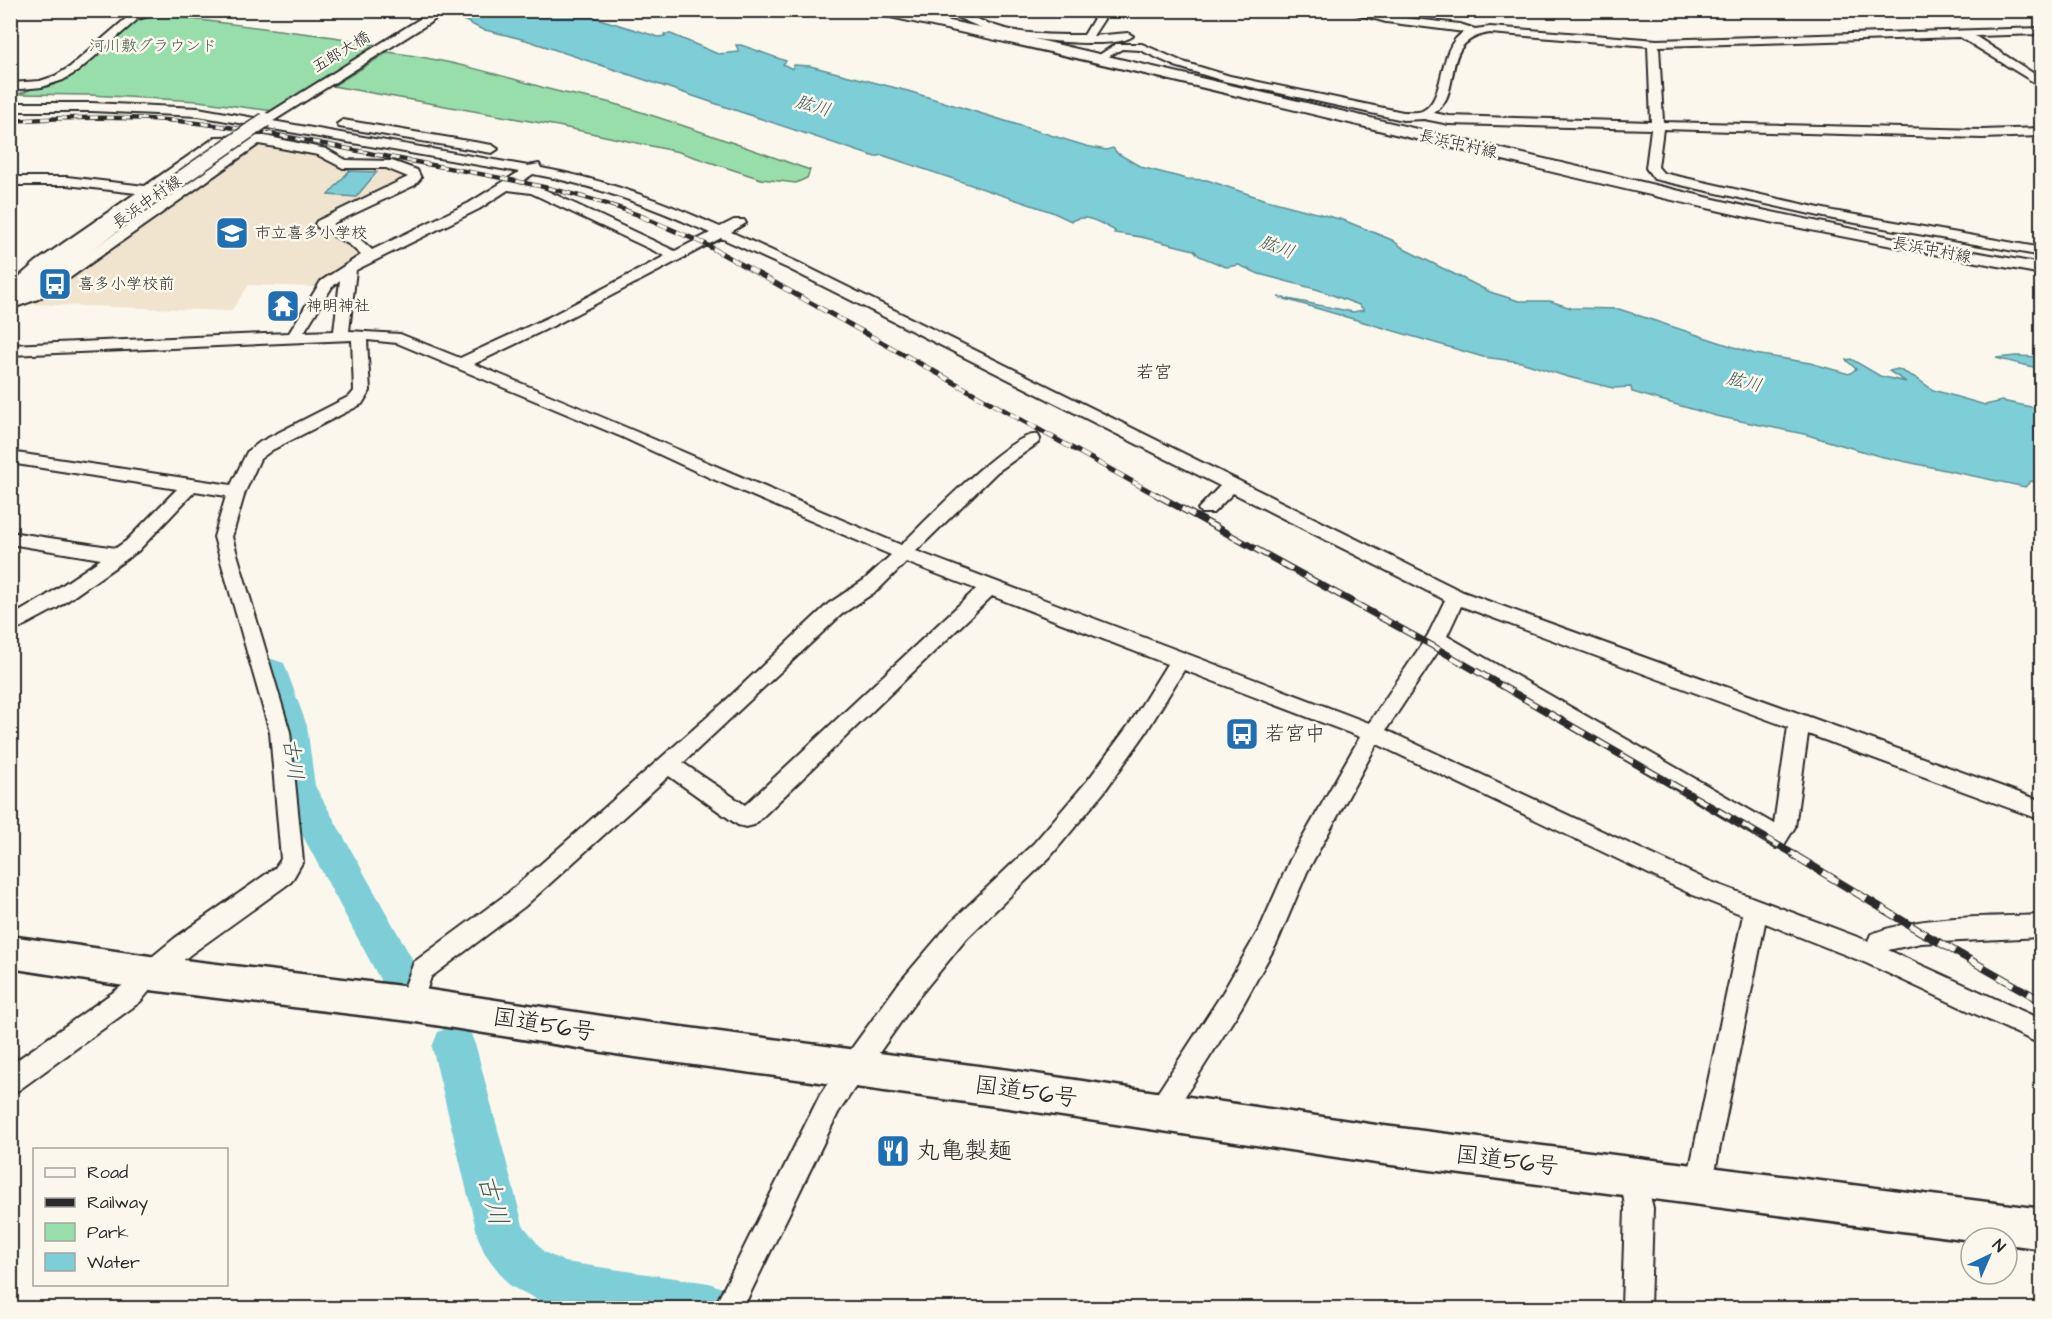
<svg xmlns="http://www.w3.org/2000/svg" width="2052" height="1319" font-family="'Architects Daughter','Klee One',sans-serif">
  <rect width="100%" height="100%" fill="#fbf7ec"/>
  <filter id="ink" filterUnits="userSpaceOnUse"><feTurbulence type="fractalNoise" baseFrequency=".0167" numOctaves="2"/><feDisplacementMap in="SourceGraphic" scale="12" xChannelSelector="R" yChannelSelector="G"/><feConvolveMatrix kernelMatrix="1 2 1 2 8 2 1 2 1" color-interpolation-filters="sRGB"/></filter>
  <g filter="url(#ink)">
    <polygon fill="#f0e4cf" points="261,142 318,153 337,164 379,166 411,176 318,224 364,252 361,258 320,281 316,287 249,285 231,311 28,304"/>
    <g fill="#98deab" stroke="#62846b" stroke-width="1.5">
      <polygon points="152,14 334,37 377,45 273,111 198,101 90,95 19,94 59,78 139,17"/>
      <path d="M388,52C444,59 494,73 548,89C569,95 590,97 611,103C678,122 744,147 810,170L807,178L796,183L761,179L679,152L558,126L333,86Z"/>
    </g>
    <g fill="#7dced7" stroke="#5c8d92" stroke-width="1.5">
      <path d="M446,11H582L596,18L659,37L665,36L664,34H671L718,54L739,52L736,45H741L786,61L783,64L792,69L794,65L810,66L908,91L1086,146L1106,150L1113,148L1117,153L1141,167L1187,179L1207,180L1263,199L1343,220L1392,240L1406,250L1490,292L1519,301H1550L1571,308L1619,309L1755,354L1810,363L1849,374L1856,369L1846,360L1851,359L1880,376L1906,382L1889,371L1898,369L1916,378L1933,390L1985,405L2002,401L2041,409V484L2031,481L2025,487L1879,456L1804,434L1716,416L1632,392L1631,387L1613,388L1568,377L1521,362L1483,357L1278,297L1353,312L1364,310L1359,305L1319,290L1259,274L1239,265L1226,267L1199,256L1194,250L1141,237L1114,233L1115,231C1101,223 1086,213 1071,221L1052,212L882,155L875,157L526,40L481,29Z"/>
      <polygon points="349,171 377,172 356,197 328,195"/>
      <polygon points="2016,356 2041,357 2041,369 1996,358"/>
    </g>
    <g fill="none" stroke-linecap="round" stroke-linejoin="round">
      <g fill="#7dced7" fill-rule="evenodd">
        <polygon points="272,659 284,663 307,726 315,786 420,973 414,987 399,993 384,987 277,788 271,726 255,673 260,663"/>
        <polygon points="454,1025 470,1032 476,1047 523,1225 544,1252 565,1262 709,1283 727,1290 734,1308 555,1308 510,1286 485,1254 478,1237 432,1047 438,1032"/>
      </g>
      <g stroke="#2b2b2b" stroke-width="4">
        <g id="minor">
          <polygon points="149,10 170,10 138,19 78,71 63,80 42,87 10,90 10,83 40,81 55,76 70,67 130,15"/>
          <path d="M940,10C962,10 978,21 999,27C1024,35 1057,35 1084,35L1099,10H1110L1093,36L1128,33L1133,36C1115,51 1027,38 1001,35L994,38L989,35L991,32Z"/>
          <path d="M1257,10H1280C1275,15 1262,15 1257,10Z"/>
          <path d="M1342,10H1363L1386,16L1460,24L1475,29L1490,27L1657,40L2042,28V34L1975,36L2042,79V87L1960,37L1659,46L1663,122L1982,130L2042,128V136L1982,138L1663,129L1658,167L1663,173L1833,211L2042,248V256L1833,219L1654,179L1646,168L1651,129L1449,124L1424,119L1403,120L1224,81L1175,66L1140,50L1122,49L1099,62L1093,59L1116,44H1142L1183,62L1230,76L1403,112C1409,112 1417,113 1422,111C1447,100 1436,48 1464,32L1386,22ZM1490,33L1648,46L1651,122L1449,116L1434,113C1466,91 1436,41 1490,33Z"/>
          <path d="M10,103H91L198,108L528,166L539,164L541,168C604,179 662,201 720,227L734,220H744L746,223L731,232L799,263L1463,592L2042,801V820L1808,734L1795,827L1784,845L1776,848L1439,650L1386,730L1709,881L1868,941L1871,934C1924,914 1985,918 2042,915V937L1921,943L1888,950L2042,1020V1045L1866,963L1765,923L1712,1186L1708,1195L1699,1199L1690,1195L1686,1186L1743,915L1693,895L1377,744L1307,872L1277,943L1241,1008L1169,1121L1160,1125L1151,1121L1147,1112L1151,1103L1223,992L1260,928L1290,860L1360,737L1184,670L1145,734L1104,792L1050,857L967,938L917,999L862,1077L838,1113L743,1308H714L820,1095L844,1059L899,983L951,922L1034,843L1088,780L1131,722L1167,664L992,596L754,825L746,827L738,825L669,776L524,907L431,977L419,1012L410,1016L401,1012L398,1004L414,962L508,893L722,704L828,604L864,580L891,555L706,476L622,437L397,343L367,340L370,391L362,404L272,450L260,459L245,492L232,537L290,732L303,861L291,882L191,954L158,981L140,1002L19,1090L10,1093V1065L122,986L142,965L175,938L275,868L281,859L270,732L214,537L226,496L195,491L138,551L57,608L10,633V617L43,598L101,559L10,544V532L116,548L126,541L177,489L10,463V452L231,485L247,452L260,442L350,396L354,391L352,340L10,355V345L289,333L321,281L361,255L350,245L317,227L315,224L317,221L408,177L386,168H343L318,155L259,144L67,280L38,299L10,309V300L28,293L57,274L243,144H223L46,268L15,296L10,297V285L36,262L136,193L67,185H10V177H67L145,186L216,137L265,136L326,149L346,160L392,161L417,170L421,178L415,185L332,224L360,239L372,250L469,203L519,172L198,116L91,111H10ZM533,174C595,185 652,207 710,233L675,251L539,187L518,184ZM508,190L531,193L665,256L549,317L460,358L400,334L349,331L356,270L479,209ZM721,238L789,269L1220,486L1198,509L1201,513H1213L1233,493L1445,600L1428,635L1369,723L916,551L997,472L1038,443L1040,439L1038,435C1013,428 922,525 901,545C758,485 617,422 474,364L559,323ZM340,280L334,331L304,332L332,287ZM906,562L976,589L745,805L683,763L842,614L878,590ZM1461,606L1788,727L1774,824L1447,636Z"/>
          <polygon points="343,120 492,145 498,149 492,153 339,127 337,124"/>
          <polygon points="1634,1164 1643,1168 1653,1208 1650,1308 1622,1308 1625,1208 1621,1177 1625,1168"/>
        </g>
      </g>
      <g stroke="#2b2b2b" stroke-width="4">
        <g id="major">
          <polygon points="434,10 450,10 270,123 260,123 258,120"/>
          <path d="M870,10H897L1022,36L1748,207L1895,238L2042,264V274C1943,256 1845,238 1747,217C1456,152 1168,75 876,14Z"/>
          <polygon points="157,190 163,192 165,195 163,198 16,306 10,307 10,293 151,192"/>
        </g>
      </g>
      <g stroke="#2b2b2b" stroke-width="5">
        <polygon id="highway" points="10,936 150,956 410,987 628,1020 1009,1070 1376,1125 2042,1209 2042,1249 2007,1244 2007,1238 1971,1238 1971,1240 1376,1163 1009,1108 628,1056 410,1021 150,990 10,968"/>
      </g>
      <use href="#minor" fill="#fbf7ec" fill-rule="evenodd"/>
      <use href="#major" fill="#fbf7ec" fill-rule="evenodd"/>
      <use href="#highway" fill="#fbf7ec" fill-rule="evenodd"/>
      <g stroke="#2b2b2b" stroke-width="4.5">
        <path id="rail-far3" d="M10,121C66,117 122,116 178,121C256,128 334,147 411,161C490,176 569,188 644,217"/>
      </g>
      <g stroke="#2b2b2b" stroke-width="5">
        <polyline id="rail-far2" points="640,216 703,243 1160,497"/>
      </g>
      <g stroke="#2b2b2b" stroke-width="7">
        <polyline id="rail-far1" points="1157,495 1431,645 1797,856"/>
      </g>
      <g stroke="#2b2b2b" stroke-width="8">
        <polyline id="rail" points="1794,855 1921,932 2042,1001"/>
      </g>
      <use href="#rail-far3" stroke="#fbf7ec" stroke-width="3" stroke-dasharray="8" stroke-linecap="butt"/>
      <use href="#rail-far2" stroke="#fbf7ec" stroke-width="4" stroke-dasharray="10" stroke-linecap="butt"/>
      <use href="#rail-far1" stroke="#fbf7ec" stroke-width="4.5" stroke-dasharray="14" stroke-linecap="butt"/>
      <use href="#rail" stroke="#fbf7ec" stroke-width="6" stroke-dasharray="17" stroke-linecap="butt"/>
      <g stroke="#2b2b2b" stroke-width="17" stroke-linecap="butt">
        <polyline id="major-bridge" points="157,195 265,120"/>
      </g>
      <use href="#major-bridge" stroke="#fbf7ec" stroke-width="14"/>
    </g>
  </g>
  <defs>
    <g id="school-square" transform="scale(1.725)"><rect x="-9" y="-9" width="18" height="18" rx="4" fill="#1f6fb2" stroke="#fbf7ec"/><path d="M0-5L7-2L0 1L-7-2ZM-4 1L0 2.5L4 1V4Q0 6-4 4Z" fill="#fff"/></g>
    <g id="bus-square" transform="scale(1.725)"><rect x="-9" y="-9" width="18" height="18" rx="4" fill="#1f6fb2" stroke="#fbf7ec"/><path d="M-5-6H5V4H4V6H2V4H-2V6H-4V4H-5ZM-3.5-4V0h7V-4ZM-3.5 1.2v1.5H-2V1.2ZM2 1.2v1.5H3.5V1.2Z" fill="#fff"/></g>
    <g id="temple-square" transform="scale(1.725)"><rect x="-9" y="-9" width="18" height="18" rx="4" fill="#1f6fb2" stroke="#fbf7ec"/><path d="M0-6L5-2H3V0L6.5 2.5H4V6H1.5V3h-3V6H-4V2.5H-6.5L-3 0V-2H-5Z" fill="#fff"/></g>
    <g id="restaurant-square" transform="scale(1.725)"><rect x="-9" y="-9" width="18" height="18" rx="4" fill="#1f6fb2" stroke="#fbf7ec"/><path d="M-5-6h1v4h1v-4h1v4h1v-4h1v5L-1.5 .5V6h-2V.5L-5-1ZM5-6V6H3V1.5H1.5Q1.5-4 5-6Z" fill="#fff"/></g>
  </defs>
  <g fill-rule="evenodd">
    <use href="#school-square" x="232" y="233"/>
    <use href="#bus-square" x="55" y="284"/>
    <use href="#temple-square" x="283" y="306"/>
    <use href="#bus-square" x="1242" y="734"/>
    <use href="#restaurant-square" x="893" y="1151"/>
  </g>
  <g text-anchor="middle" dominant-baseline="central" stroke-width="5" stroke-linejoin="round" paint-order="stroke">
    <g font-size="16" fill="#46584b" stroke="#fbf7ec">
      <text x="153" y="46">河川敷グラウンド</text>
    </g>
    <g font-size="16" fill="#2b2b2b" stroke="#fbf7ec">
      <text transform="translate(341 52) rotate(-31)">五郎大橋</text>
      <text transform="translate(1458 144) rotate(13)">長浜中村線</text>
      <text transform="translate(147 202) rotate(-35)">長浜中村線</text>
      <text transform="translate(1932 250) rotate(11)">長浜中村線</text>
    </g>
    <g font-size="16" fill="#2b2b2b" stroke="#fbf7ec" text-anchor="start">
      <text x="255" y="233">市立喜多小学校</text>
      <text x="78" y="284">喜多小学校前</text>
      <text x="306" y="306">神明神社</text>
    </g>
    <g font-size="18" font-style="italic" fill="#445c5f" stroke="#fbf7ec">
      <text transform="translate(813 106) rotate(16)">肱川</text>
      <text transform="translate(1277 247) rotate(20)">肱川</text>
      <text transform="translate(1744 382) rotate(14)">肱川</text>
    </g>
    <g font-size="18" fill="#2b2b2b" stroke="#fbf7ec">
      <text x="1154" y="372">若宮</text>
    </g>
    <g font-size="20" fill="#2b2b2b" stroke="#fbf7ec" text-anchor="start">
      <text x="1265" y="734">若宮中</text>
    </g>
    <g font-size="21" font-style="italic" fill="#445c5f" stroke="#fbf7ec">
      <text transform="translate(293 759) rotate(82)">古川</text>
    </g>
    <g font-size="24" fill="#2b2b2b" stroke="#fbf7ec">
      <text transform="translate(544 1025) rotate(9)">国道56号</text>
      <text transform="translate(1026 1092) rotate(8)">国道56号</text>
      <text transform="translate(1507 1161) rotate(7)">国道56号</text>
    </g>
    <g font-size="24" fill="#2b2b2b" stroke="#fbf7ec" text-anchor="start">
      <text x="916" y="1151">丸亀製麺</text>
    </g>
    <g font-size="26" font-style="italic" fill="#445c5f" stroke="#fbf7ec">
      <text transform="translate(493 1200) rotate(76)">古川</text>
    </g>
  </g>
  <rect width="2052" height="1319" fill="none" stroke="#fbf7ec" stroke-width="36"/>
  <rect x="18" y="18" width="2016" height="1283" fill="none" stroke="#2b2b2b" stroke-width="2" filter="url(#ink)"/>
  <rect x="33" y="1148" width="195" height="138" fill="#fbf7ec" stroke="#a8a59f" stroke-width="1.5"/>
  <rect x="45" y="1168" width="30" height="9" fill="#fbf7ec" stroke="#a8a59f" stroke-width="1.5"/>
  <text x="87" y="1178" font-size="18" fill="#2b2b2b">Road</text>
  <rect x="45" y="1198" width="30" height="9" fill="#2b2b2b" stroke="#a8a59f" stroke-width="1.5"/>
  <text x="87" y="1208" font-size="18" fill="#2b2b2b">Railway</text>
  <rect x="45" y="1223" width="30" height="18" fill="#98deab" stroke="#a8a59f" stroke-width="1.5"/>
  <text x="87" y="1238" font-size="18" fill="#2b2b2b">Park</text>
  <rect x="45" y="1253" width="30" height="18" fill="#7dced7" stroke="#a8a59f" stroke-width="1.5"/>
  <text x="87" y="1268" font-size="18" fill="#2b2b2b">Water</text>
  <g transform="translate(1989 1256) rotate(44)"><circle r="28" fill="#fbf7ec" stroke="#a8a59f" stroke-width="1.5"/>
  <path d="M0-4.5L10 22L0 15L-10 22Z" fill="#1f6fb2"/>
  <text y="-9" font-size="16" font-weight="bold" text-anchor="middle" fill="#2b2b2b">N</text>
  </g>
</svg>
